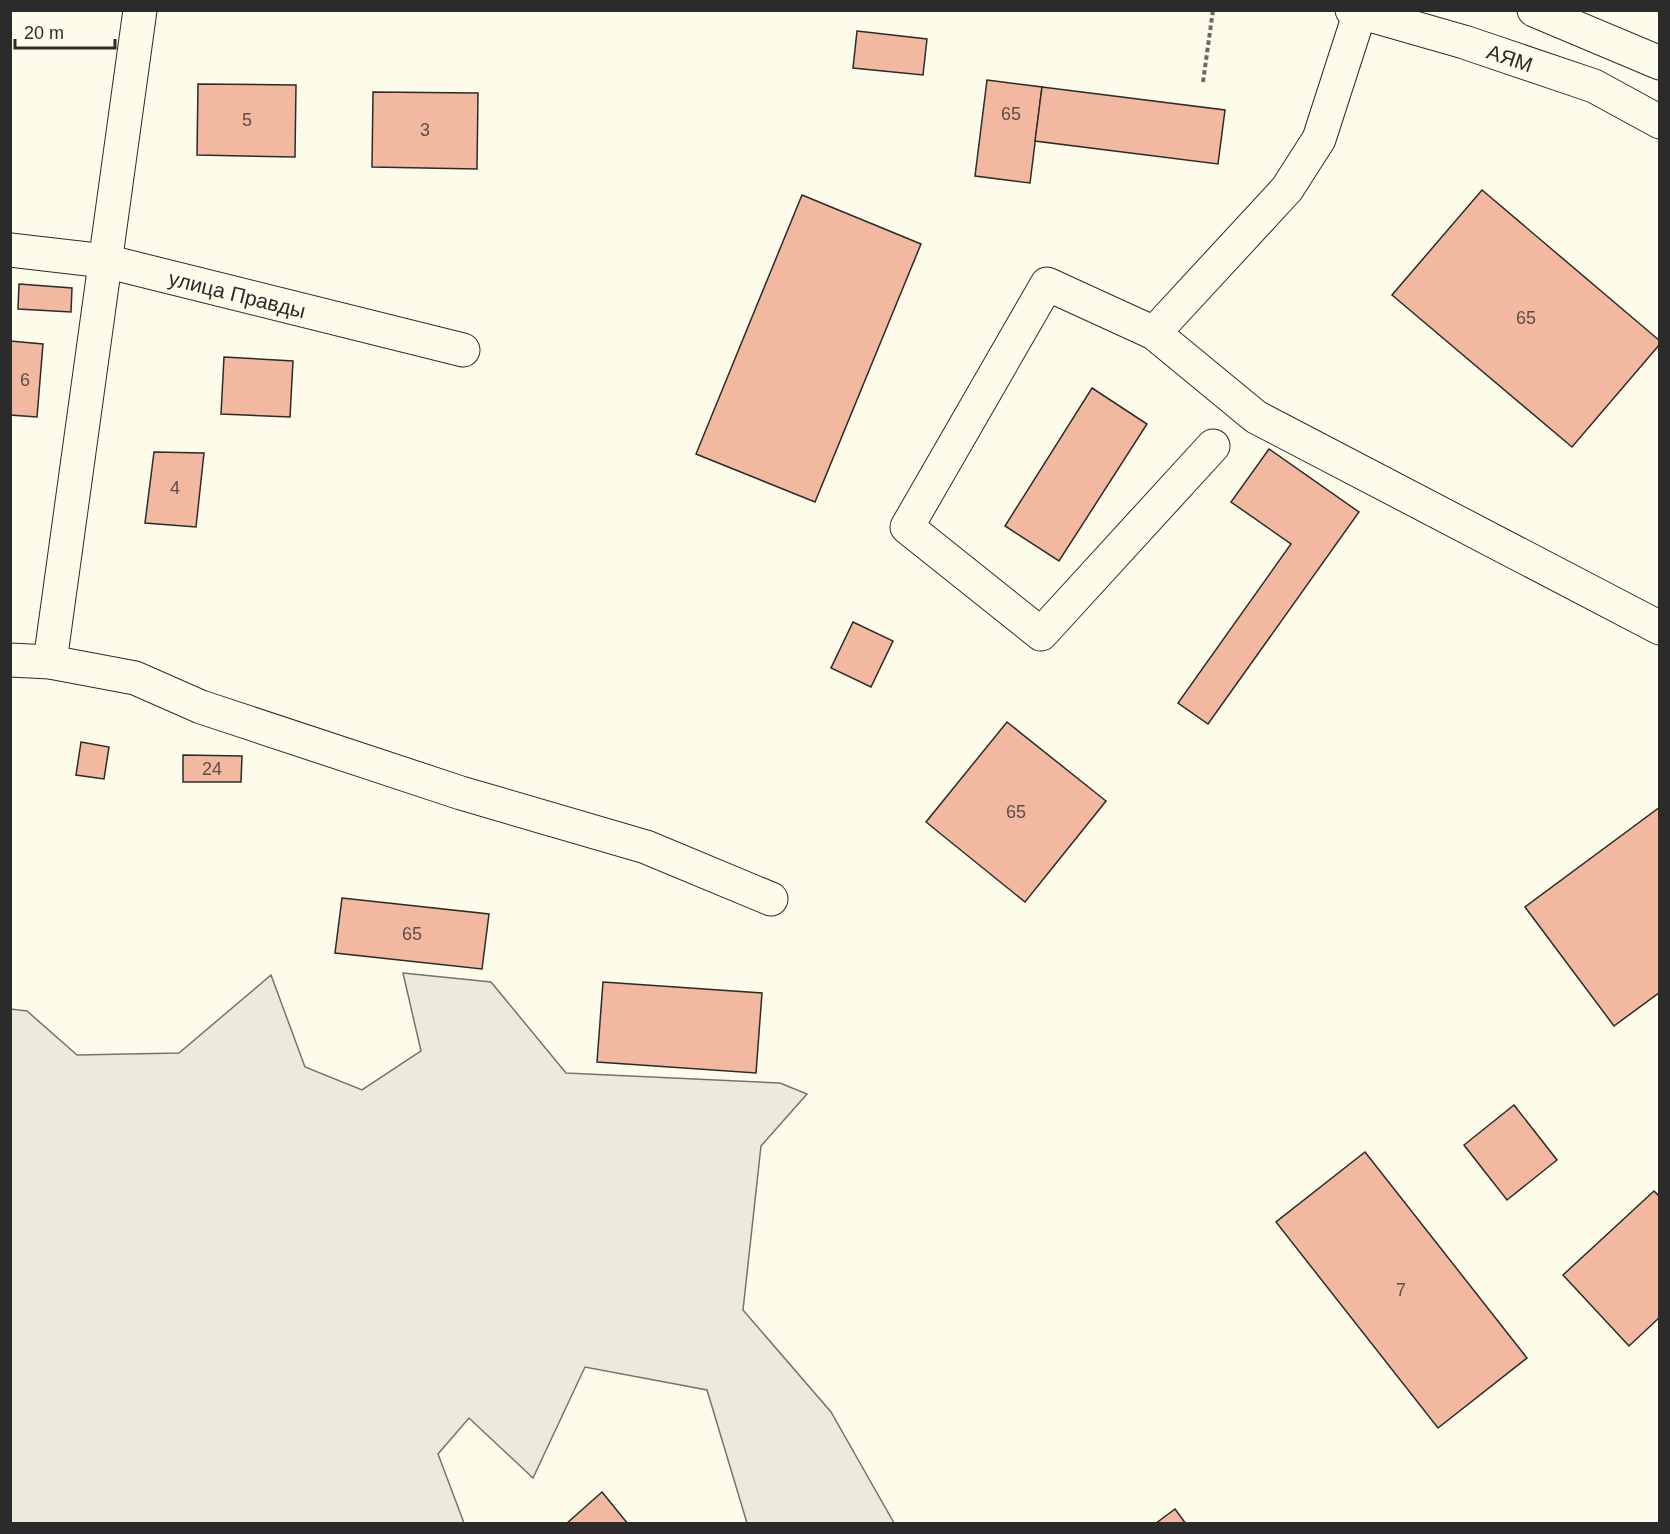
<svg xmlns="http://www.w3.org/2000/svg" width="1670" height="1534" font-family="Arial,sans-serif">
  <rect width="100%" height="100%" fill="#fdfbea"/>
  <polygon fill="#ecebdb" stroke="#74746e" stroke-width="1.5" points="403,973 491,982 566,1073 780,1083 807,1094 761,1146 743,1310 831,1412 894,1523 747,1523 707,1390 585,1367 533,1478 469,1418 438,1454 464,1523 11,1523 11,1009 27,1011 77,1055 179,1053 271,975 305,1067 362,1090 421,1051"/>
  <g fill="#f2b8a0" stroke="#2b2b2b" stroke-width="1.5">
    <polygon points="857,31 927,39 923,75 853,68"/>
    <polygon points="987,80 1042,87 1030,183 975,176"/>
    <polygon points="198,84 296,85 295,157 197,155"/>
    <polygon points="1042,87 1225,110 1218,164 1035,141"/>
    <polygon points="373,92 478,93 477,169 372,167"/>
    <polygon points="1482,190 1660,341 1660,344 1572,447 1392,295"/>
    <polygon points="802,195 921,244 815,502 696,454"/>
    <polygon points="19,284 72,288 71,312 18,309"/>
    <polygon points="10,341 43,344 37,417 10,415"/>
    <polygon points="224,357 293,361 290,417 221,414"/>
    <polygon points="1092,388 1147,424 1059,561 1005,526"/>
    <polygon points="1269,449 1359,512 1208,724 1178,703 1291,544 1231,502"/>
    <polygon points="154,452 204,453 196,527 145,523"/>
    <polygon points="853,622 893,641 871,687 831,668"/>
    <polygon points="1007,722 1106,801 1025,902 926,822"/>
    <polygon points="81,742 109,747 104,779 76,775"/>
    <polygon points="183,755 242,756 241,782 183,782"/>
    <polygon points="1660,807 1660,992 1614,1026 1525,907"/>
    <polygon points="342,898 489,914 482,969 335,953"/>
    <polygon points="603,982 762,993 756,1073 597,1062"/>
    <polygon points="1514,1105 1557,1160 1507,1200 1464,1145"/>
    <polygon points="1365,1152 1527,1358 1438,1428 1276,1222"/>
    <polygon points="1654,1191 1660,1197 1660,1317 1629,1346 1563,1275"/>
    <polygon points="602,1492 628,1524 566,1524"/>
    <polygon points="1175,1509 1186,1524 1155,1524"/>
  </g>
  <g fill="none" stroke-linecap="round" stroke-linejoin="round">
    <g stroke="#2b2b2b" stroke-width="35">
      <g id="minor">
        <path id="s1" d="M10,250L105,261L463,350"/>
        <polyline points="1154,333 1287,189 1319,139 1360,12"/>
        <polyline points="1213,446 1041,634 907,527 1047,284 1154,333 1256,417 1660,628"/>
        <polyline points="10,660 50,662 135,678 201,707 461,793 646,847 771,899"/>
        <polyline points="50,662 140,10"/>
      </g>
    </g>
    <g stroke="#2b2b2b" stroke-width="35">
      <g id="highway">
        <path id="s2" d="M1352,10L1464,42L1594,86L1660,122"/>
        <polyline points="1534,10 1660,63"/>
      </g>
    </g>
    <polyline stroke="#6a6964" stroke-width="4" stroke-dasharray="4.5 3" stroke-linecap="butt" points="1203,82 1213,10"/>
    <use href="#minor" stroke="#fdfbea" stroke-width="33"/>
    <use href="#highway" stroke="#fdfbea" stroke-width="33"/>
  </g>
  <g text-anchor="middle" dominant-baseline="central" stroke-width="4.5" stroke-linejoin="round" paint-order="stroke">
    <g font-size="18" fill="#5d4e48">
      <text x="1011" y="114">65</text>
      <text x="247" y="120">5</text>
      <text x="425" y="130">3</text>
      <text x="1526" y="318">65</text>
      <text x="25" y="380">6</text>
      <text x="175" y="488">4</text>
      <text x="212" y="769">24</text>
      <text x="1016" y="812">65</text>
      <text x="412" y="934">65</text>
      <text x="1401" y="1290">7</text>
    </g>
    <g font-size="21" fill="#2b2b2b" stroke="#fdfbea">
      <text stroke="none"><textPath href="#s2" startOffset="165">АЯМ</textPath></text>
      <text stroke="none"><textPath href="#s1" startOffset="232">улица Правды</textPath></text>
    </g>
  </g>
  <rect width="1670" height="1534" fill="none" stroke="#2b2b2b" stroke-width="24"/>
  <path d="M15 39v9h100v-9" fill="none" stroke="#2b2b2b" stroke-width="3"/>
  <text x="24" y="39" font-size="18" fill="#2b2b2b" stroke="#fdfbea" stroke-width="4.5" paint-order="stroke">20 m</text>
</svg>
